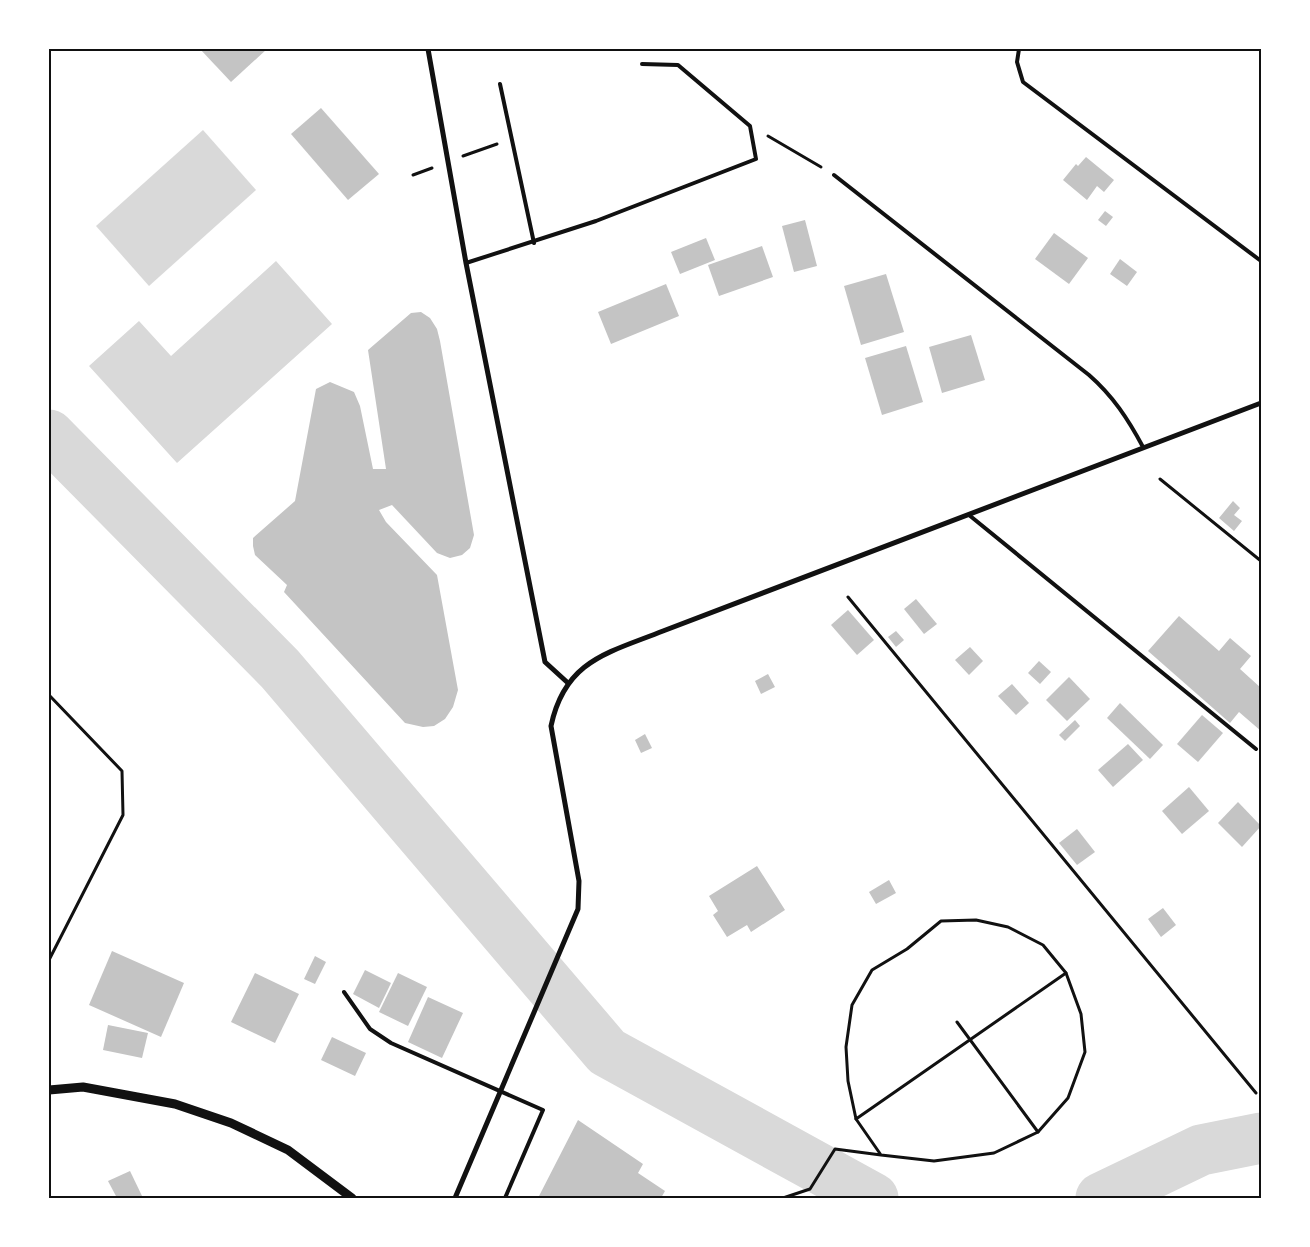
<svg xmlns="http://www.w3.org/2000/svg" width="1310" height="1247" font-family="'Noto Sans',sans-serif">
  <rect width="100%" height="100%" fill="#fff"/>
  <g fill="#d9d9d9">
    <polygon points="203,130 256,190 149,286 96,226"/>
    <polygon points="276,261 332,324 177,463 89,366 139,321 171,356"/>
  </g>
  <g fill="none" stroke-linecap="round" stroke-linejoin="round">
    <g stroke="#d9d9d9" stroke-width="51">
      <polyline points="49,435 280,669 607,1052 873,1198"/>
      <polyline points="1101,1198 1201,1150 1261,1138"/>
    </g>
  </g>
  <g fill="#c4c4c4">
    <polygon points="200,49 267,49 231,82"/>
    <polygon points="321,108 379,174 348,200 291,134"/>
    <polygon points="1086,157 1114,180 1104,192 1097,186 1087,200 1063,180 1076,164 1078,166"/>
    <polygon points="1105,211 1113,217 1106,226 1098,220"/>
    <polygon points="805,220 817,266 794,272 782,226"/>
    <polygon points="1054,233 1088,258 1069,284 1035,259"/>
    <polygon points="706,238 715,260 680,274 671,252"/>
    <polygon points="762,246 773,277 719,296 708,265"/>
    <polygon points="1120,259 1137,272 1127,286 1110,274"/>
    <polygon points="886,274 904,332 861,345 844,286"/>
    <polygon points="666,284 679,316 611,344 598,312"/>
    <polygon points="421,312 430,318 437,329 440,341 474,535 470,548 462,555 450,558 437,553 392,505 379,510 386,522 437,575 458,690 453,707 445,719 434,726 423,727 405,723 284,592 287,585 255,555 253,546 253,538 295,501 316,389 330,382 354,392 360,406 373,469 386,469 368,350 411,313"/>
    <polygon points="971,335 985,380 942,393 929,347"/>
    <polygon points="906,346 923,402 882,415 865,358"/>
    <polygon points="1233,501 1240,508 1234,515 1242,521 1234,531 1219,518"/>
    <polygon points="916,599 937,624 924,634 904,609"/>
    <polygon points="848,610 874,640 857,655 831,625"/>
    <polygon points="1179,616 1219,651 1230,638 1251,656 1240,669 1261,688 1261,731 1239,712 1230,723 1148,651"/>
    <polygon points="896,631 904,640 896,647 888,637"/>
    <polygon points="970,647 983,661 969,675 955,660"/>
    <polygon points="1039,661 1051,672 1040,684 1028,673"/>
    <polygon points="768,674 775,687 761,694 755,681"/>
    <polygon points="1069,677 1090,699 1067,721 1046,700"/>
    <polygon points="1012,684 1029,703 1016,715 998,696"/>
    <polygon points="1120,703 1163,745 1150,759 1107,718"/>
    <polygon points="1202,715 1223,733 1198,762 1177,744"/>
    <polygon points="1075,720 1080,726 1065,741 1059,735"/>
    <polygon points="645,734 652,748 641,753 635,740"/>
    <polygon points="1128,744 1143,760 1113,787 1098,770"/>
    <polygon points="1189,787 1209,811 1182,834 1162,811"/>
    <polygon points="1238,802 1261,826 1242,847 1218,823"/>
    <polygon points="1077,829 1095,852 1077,865 1059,843"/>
    <polygon points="757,866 785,910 751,932 747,925 727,937 713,915 718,911 709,896"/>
    <polygon points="889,880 896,893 876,904 869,892"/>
    <polygon points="1163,908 1176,925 1161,937 1148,919"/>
    <polygon points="112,951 184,983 161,1037 89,1005"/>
    <polygon points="315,956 326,962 315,984 304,979"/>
    <polygon points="365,970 391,983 379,1008 353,994"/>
    <polygon points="255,973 299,994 275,1043 231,1022"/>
    <polygon points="398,973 427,987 408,1026 379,1012"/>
    <polygon points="428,997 463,1013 442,1058 408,1042"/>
    <polygon points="108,1025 148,1033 142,1058 103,1050"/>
    <polygon points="332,1037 366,1053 355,1076 321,1060"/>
    <polygon points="578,1120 643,1164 638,1173 665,1191 661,1198 538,1198"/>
    <polygon points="130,1171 143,1198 117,1198 108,1181"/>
  </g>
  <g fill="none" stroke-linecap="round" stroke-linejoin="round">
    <g stroke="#111" stroke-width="3">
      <polyline points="768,136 821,167"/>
      <polyline points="463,156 497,144"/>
      <polyline points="413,175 432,168"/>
      <polyline points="1160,479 1261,561"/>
      <polyline points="848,597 1256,1093"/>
      <polyline points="49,695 122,771 123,815 49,960"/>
      <polyline points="957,1022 1038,1132"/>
      <polyline points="856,1119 1066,973"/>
      <polyline points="783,1198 810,1189 835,1149 881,1155 934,1161 994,1153 1038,1132 1068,1098 1085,1052 1081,1014 1066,973 1043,945 1008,927 976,920 941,921 907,949 872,970 852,1005 846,1047 848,1081 856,1119 881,1155"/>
    </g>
    <g stroke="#111" stroke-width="4">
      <polyline points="1019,49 1017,62 1023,82 1261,261"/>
      <polyline points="500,84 534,243"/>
      <path d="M834,175L1089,375C1113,396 1128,419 1143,447"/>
      <polyline points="466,263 596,221 756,159 750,126 678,65 642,64"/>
      <polyline points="969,515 1256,749"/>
      <polyline points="344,992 370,1029 391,1043 543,1110 505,1198"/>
    </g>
    <g stroke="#111" stroke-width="5">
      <polyline points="428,49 466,263 545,662 568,683"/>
      <path d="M455,1198L578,909L579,881L551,726C565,660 608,653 663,631L1261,403"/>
    </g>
    <polyline stroke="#111" stroke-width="9" points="49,1090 83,1087 175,1104 231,1123 288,1150 352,1198"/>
  </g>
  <rect width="1310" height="1247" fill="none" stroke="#ffffff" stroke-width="100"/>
  <rect x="50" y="50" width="1210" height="1147" fill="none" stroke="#111" stroke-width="2"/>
</svg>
